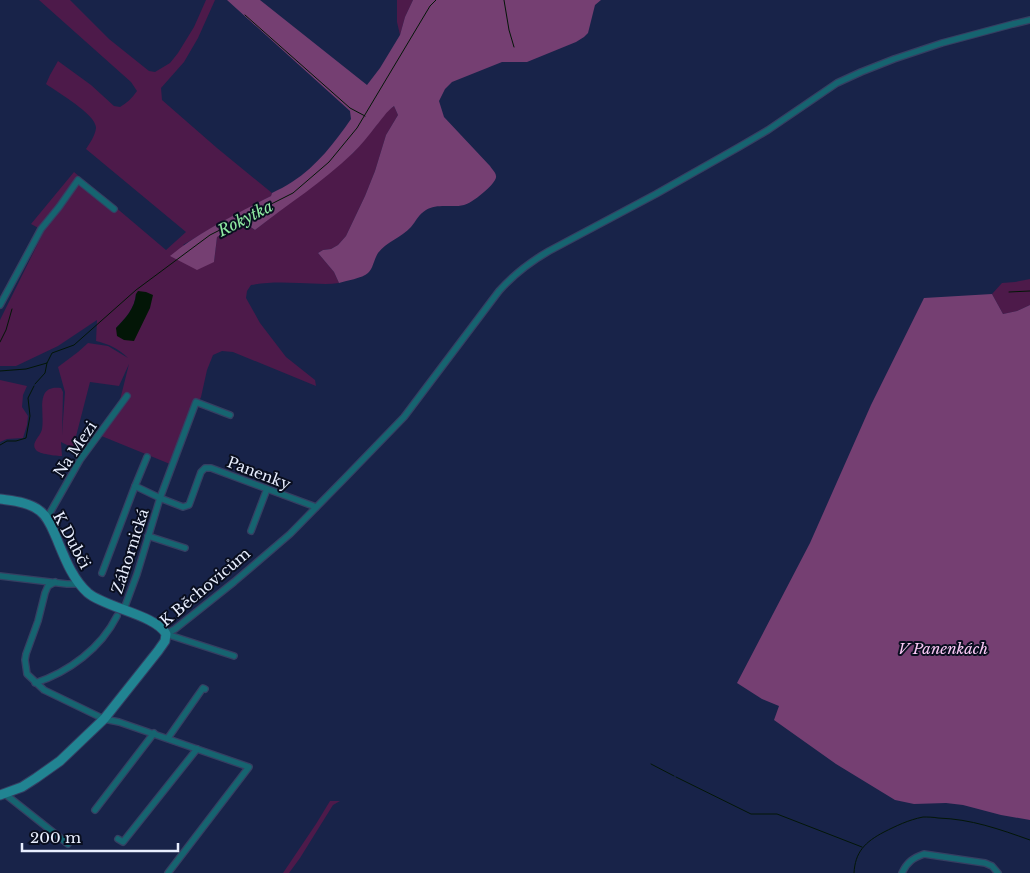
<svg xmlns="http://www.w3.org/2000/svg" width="1030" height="873" font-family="'Libre Baskerville',serif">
  <rect width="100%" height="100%" fill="#182349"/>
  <g fill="#4d1a4a" fill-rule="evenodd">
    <path d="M39,0H70L109,39L149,71L155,72L170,63L178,53L194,27L206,0H215L198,38L184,62L161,88L162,100L217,148L272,193L271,196L220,223L183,245L214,262L217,237L237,226L248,225L255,230L353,153L375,127L386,112L394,106L398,115L386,135L375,171L365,196L346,236L338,245L331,249L323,250L318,253L334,272L339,283C325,285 313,283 299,283C282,282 267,282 251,285L247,291L246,298L260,323L286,357L315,380L316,386L233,352L222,351L213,355L207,370L201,397L170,464L99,435L119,404L129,364L119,386L90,382L73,448L61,442L62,456C56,456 39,454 36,450C30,443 41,436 42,429C45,413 34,384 61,388L63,392L62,435L65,392L58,367L78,352L88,343L108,346L128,358C119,349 109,344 96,341L97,320L58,346L16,366H0V320L44,231L31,224L74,172L166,250L186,232L86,149C90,143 95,136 96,128C97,115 57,92 46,84L50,75L58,61L91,85L114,106L120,107C127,103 132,98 137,91L131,82ZM136,294L150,308L116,328C125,319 135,308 136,294Z"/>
    <polygon points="397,0 413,0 405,17 400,35 397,22"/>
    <polygon points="1030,279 1030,305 1017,311 1003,314 992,294 1002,283 1015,282"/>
    <polygon points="0,380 27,386 23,395 22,407 28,416 27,425 23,438 7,439 0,442"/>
    <polygon points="330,801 340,801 333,805 300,858 289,873 283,873 316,824"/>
  </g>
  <g fill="#753f72">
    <path d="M227,0H260L367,85L380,68L400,35L405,17L413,0H601L595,5L588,33L584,37L576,42L527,62H502L452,82L445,89L439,101L444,117L490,166C492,169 496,173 496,176C498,183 471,204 464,205C452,208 437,203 426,210C419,214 416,221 411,227C401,238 387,241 378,253C374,259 373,269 368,273C363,278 345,281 339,283L334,272L318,253L323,250L331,249L338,245L346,236L365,196L375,171L386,135L398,115L394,106C386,112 382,119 376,126C369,135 361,145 353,153C323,182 288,204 255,230L248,225L237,226L217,237L214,262L197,270L170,256C200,231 236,214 271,196L272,193C278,190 286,186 292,182C317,166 335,142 351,119L350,111Z"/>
    <polygon points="992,294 1003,314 1017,311 1030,305 1030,820 1001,815 963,805 946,803 914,804 895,800 836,764 774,720 779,706 762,699 737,683 810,543 871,405 924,298"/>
  </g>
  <path fill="#031607" d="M138,291L146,292L153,295L150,308L134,341L124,340L117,336L116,328C125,319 135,308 136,294Z"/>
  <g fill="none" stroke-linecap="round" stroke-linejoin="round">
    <g stroke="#031607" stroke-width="1">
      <polyline points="504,0 509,30 514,47"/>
      <polyline points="245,15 350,108 365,116"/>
      <polyline points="1009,292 1030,291"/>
      <polyline points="0,342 6,330 12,309"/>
      <polyline points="0,371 26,369 47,363 52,353 74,345 136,290 210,235 293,193 329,162 357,128 430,6 436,0"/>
      <polyline points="35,384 45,373 47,363"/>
      <polyline points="0,445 7,441 16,441 26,438 30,416 28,398 34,386"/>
      <polyline points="651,764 674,776"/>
      <polyline points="676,777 751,814 777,814 862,847"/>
      <path d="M854,873C855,852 865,842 884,832C896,826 908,820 923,817C927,817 933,817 938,818C971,819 999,829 1030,840"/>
    </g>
    <g stroke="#353f62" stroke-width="8">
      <g id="street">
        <polyline points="0,305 41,229 59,207 78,180 114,209"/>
        <polyline points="230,415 196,402 160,498 183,507 189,505 201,472 205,468 211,468 316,507"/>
        <polyline points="47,518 80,460 127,396"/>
        <polyline points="251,531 267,489"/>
        <polyline points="148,536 185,548"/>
        <polyline points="102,573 135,486 147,457"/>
        <polyline points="0,576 67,584 80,584"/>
        <polyline points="55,582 48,586 45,593 38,621 26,654 25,660 27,674 44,690 104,719 119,722 249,767 168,873"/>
        <polyline points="124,609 137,574 160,498 135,486"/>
        <path d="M166,634L175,629L234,582L290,534L344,479L404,417L499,291C514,274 530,262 549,251L656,194L739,147L768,130L837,83L861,72L894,59L942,43L1013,24L1030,20"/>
        <polyline points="166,634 234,656"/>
        <path d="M35,683C69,672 101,648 117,616"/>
        <polyline points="168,738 203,688 205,689"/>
        <polyline points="5,794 68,844"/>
        <polyline points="95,810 154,733"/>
        <polyline points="118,839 123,842 197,749"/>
        <path d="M902,873C907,862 913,858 924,854L985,863L992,866L998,873"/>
      </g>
    </g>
    <g stroke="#353f62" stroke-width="11">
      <path id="secondary" d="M0,499C13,501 29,502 40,511C48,517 52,528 56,537C64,556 72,579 88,593C106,608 156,615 166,634L165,641L158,651L104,719L60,761L36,778L22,787L0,795"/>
    </g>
    <use href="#street" stroke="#166470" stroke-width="5.5"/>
    <use href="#secondary" stroke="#218492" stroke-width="9"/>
  </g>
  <g text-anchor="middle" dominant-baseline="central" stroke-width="4" stroke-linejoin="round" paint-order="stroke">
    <g font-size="15" fill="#e8eefe" stroke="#090e1f">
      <text transform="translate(75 449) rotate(-56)">Na Mezi</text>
      <text transform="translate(259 473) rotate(21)">Panenky</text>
      <text transform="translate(72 540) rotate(62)">K Dubči</text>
      <text transform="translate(130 551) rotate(-72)">Záhornická</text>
      <text transform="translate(205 587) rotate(-40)">K Běchovicům</text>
    </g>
    <g font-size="15" font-style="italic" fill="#fac9f5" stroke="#090e1f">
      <text x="943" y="648">V Panenkách</text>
    </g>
    <g font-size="16" font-style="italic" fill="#8feaa2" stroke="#090e1f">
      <text transform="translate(245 218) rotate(-27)">Rokytka</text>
    </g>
  </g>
  <path d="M22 843v8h156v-8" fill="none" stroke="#e8eefe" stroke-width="2.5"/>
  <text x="30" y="843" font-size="15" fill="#e8eefe" stroke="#090e1f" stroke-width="4" paint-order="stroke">200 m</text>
</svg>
